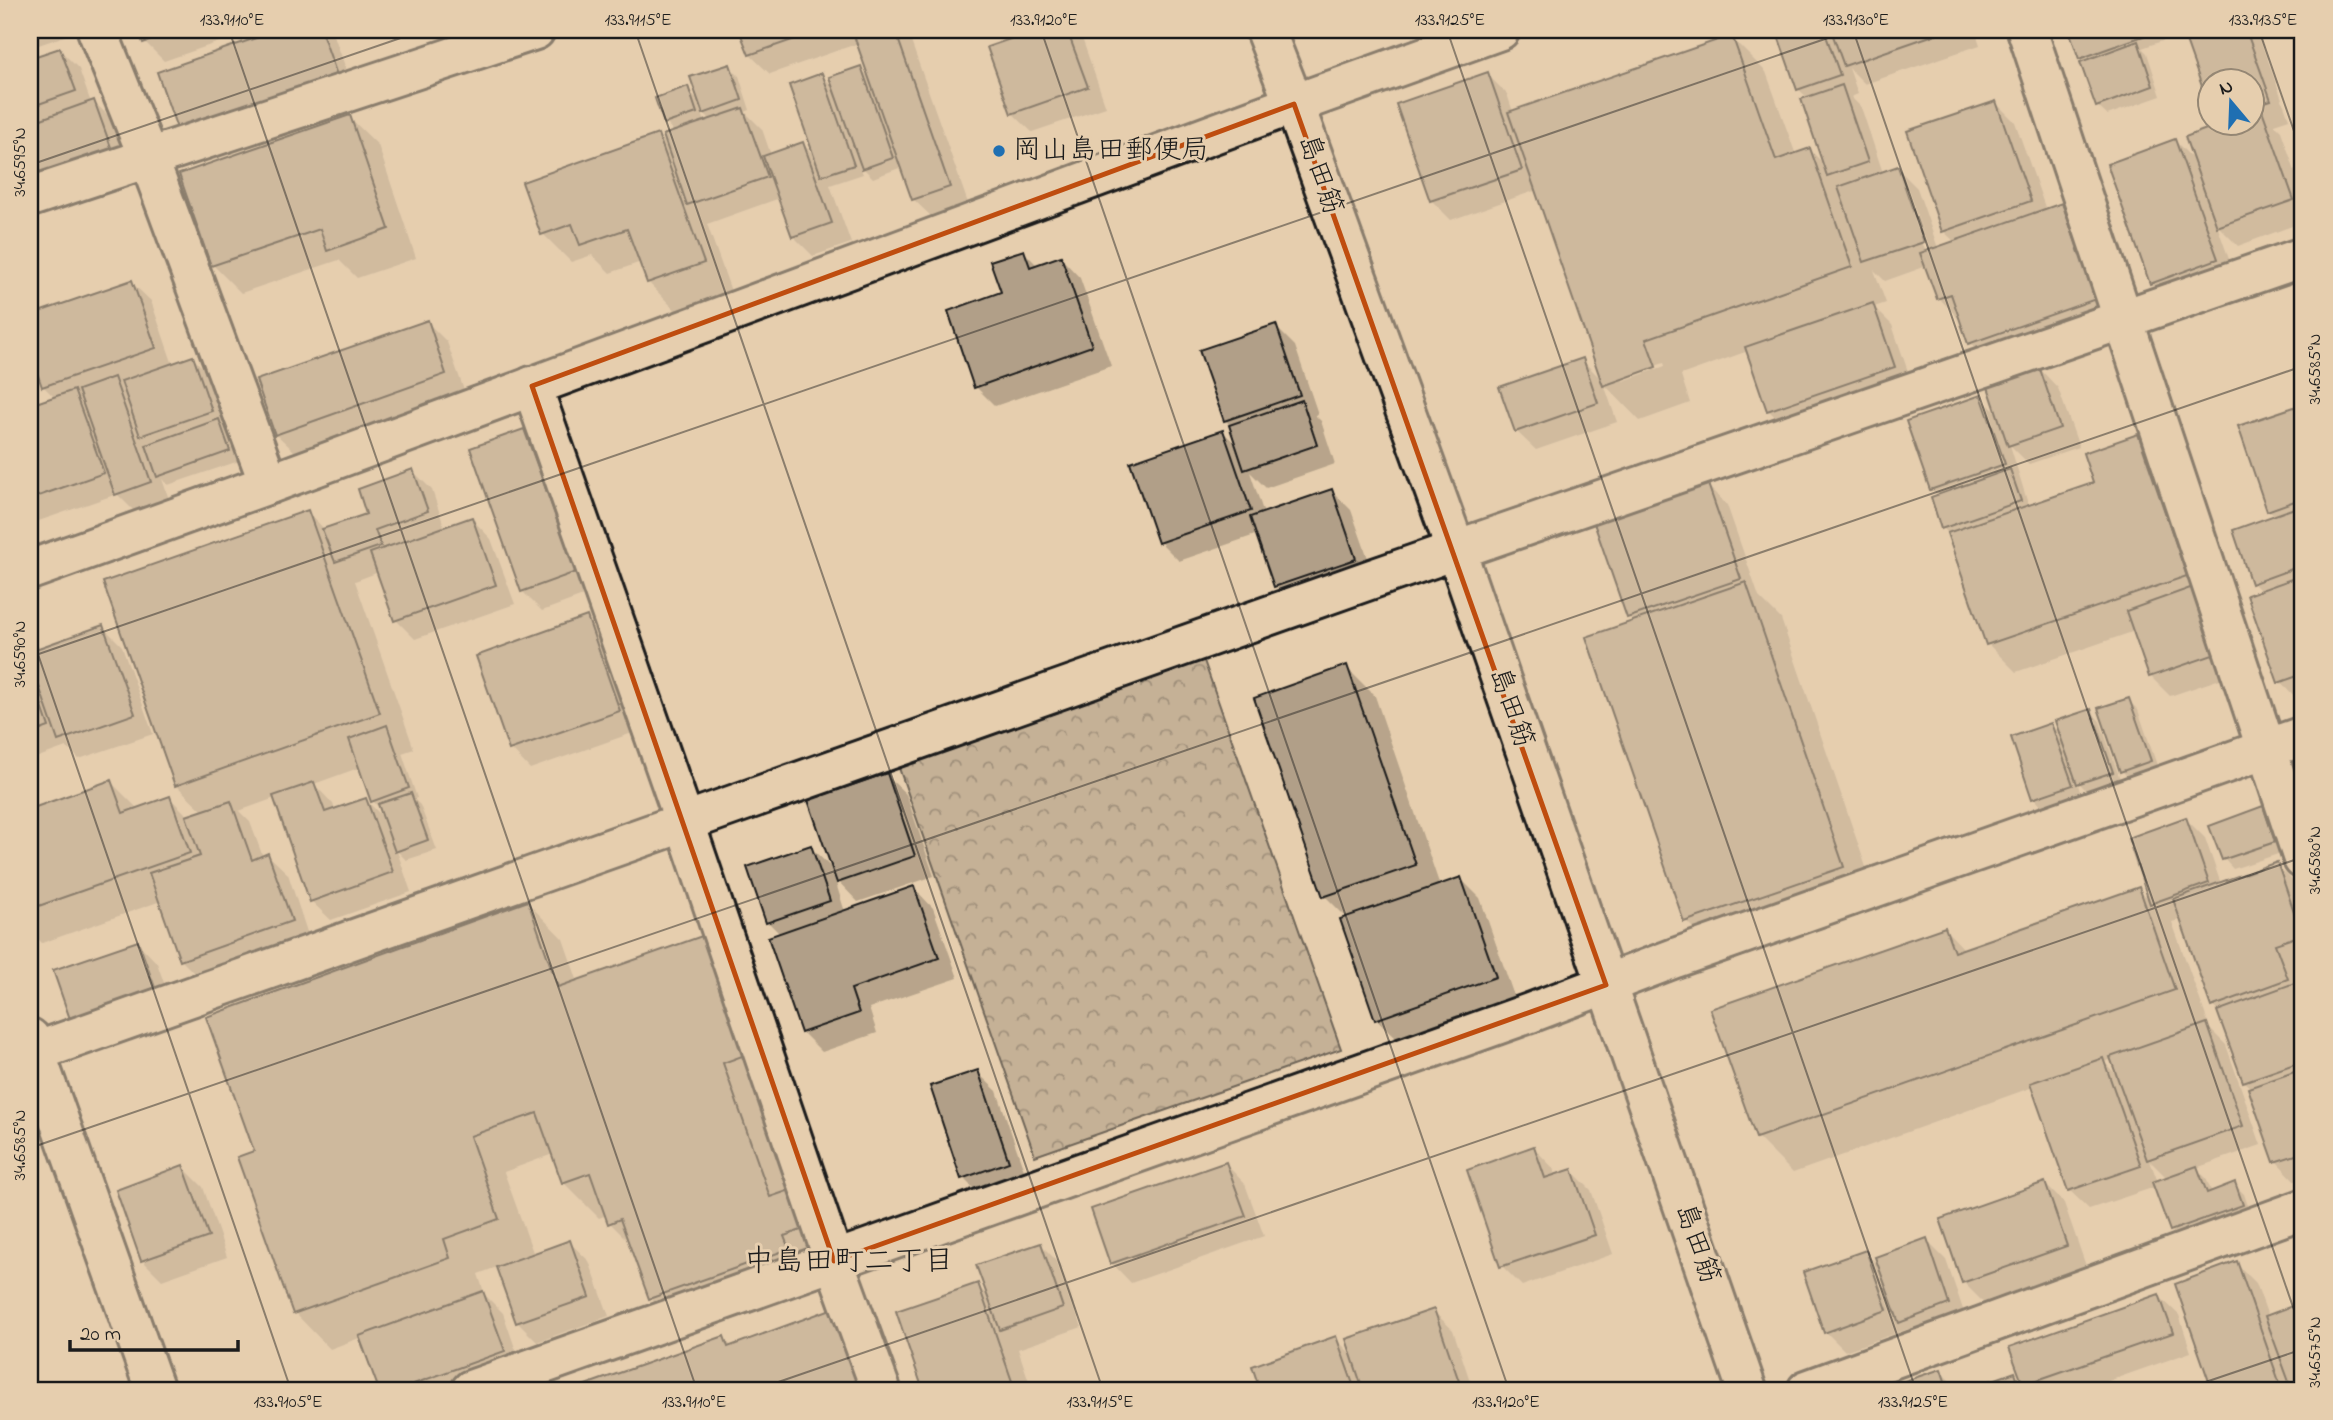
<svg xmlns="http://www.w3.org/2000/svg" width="2333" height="1420" font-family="'Indie Flower','Klee One',sans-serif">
  <defs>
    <pattern id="park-crowns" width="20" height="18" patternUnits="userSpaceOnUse" patternTransform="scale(1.75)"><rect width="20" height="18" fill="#c5b196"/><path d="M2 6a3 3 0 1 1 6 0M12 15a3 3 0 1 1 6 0" fill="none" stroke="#9f8f7a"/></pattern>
  </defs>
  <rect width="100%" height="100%" fill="#e6ceae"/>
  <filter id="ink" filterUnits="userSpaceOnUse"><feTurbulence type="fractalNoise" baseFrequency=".0143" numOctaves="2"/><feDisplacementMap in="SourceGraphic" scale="14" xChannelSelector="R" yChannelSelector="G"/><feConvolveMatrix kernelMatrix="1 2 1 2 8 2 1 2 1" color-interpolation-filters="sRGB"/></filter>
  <g filter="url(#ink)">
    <polygon fill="url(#park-crowns)" stroke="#706659" stroke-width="2" points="1203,658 1341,1049 1035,1156 898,765"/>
    <g fill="#0003" fill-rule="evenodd">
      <polygon points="30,30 82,30 30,48"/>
      <polygon points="140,30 254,30 164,61 145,42"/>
      <polygon points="284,30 327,30 335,38 356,97 159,73"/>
      <path d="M741,30H907L969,206L933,218L913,199L902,167L873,178L859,164L863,174L830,185L851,243L813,256L793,236L780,198L707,224L731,291L676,311L648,282L641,262L610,273L592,255L571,262L543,234L658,136L669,146L675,133L666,123L687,88L700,102L729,66L739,76L750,110L745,112L762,129L771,155L803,144L816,157L822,75L835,89L860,68L871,79L859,43L770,74L750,55ZM701,110L711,120L705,122Z"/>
      <polygon points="1041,30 1071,30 1083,41 1106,107 1032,132 1012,113 989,48"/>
      <path d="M1778,30H1975L1980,45L1865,84L1849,68L1858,94L1851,97L1861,107L1883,173L1897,168L1917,188L1938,248L1955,242L1943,231L1996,103L2015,122L2046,210L2061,205L2089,233L2123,328L1998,372L1970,343L1962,322L1939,298L1927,266L1885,281L1874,270L1886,303L1874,307L1892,325L1913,386L1788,429L1768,410L1748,351L1681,375L1690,403L1640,421L1604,384L1617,422L1536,450L1516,431L1582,360L1603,381L1537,190L1451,220L1431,200L1487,74L1507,94L1513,112L1731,37L1766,72L1796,155L1810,150L1826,166L1808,98L1798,89ZM1904,189H1908L1928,249L1925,250ZM1664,363L1665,366L1623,381V377Z"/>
      <polygon points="1977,30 2006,30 1984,37"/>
      <polygon points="2067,30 2161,30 2165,40 2142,48 2147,53 2161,96 2107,115 2097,106 2085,62 2080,58 2072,35"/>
      <polygon points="2184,30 2258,31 2289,119 2274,124 2281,131 2303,194 2303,222 2238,246 2217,225 2236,279 2171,302 2151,283 2175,141 2196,162 2223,125 2220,122 2252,122 2252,80 2210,80 2210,104"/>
      <polygon points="60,50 79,69 91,103 94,102 114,121 131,173 30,209 30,60"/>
      <polygon points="349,117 378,145 416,258 357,278 339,260 241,293 213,265"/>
      <polygon points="1024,252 1038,266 1061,258 1080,278 1111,366 995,406 976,387 1003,293"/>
      <polygon points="131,282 151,301 173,365 193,358 212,377 239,461 168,485 162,479 170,502 136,513 117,494 30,524 30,407 55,398 43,386 30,348 30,317"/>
      <polygon points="427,322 447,342 465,393 296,453 276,434"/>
      <polygon points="1275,326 1295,346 1318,414 1315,415 1321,421 1335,464 1266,488 1250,472 1264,514 1332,491 1351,510 1375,578 1295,606 1276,586 1258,534 1179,561 1160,542 1223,432 1239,447 1231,426 1225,420"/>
      <polygon points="2039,368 2058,388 2079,447 2029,464 2010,445 2029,507 2095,484 2138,436 2166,465 2235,674 2170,696 2150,676 2135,631 2016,672 1988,644 1949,534 1943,528 1938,496 1931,489 1980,397 2000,416"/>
      <polygon points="2303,405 2303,700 2299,702 2280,682 2262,592 2253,583 2276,516 2269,510 2240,428"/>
      <polygon points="524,431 544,450 594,592 542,611 522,591"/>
      <path d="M413,471L432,490L445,529L472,519L491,539L515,604L415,639L396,620L379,572L355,581L414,749L402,753L417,798L414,799L420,805L437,850L406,860L397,851L411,892L331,920L311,901L275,798L239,811L250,822L263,857L268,855L288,874L310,941L201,980L181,960L161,901L42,943L30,931V811L111,782L138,809L170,798L189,817L204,812L176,785L308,512L325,530L368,515ZM361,767L373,801L381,810L384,818L366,800L335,810L333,804L314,784Z"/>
      <polygon points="1708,486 1727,505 1759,597 1781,619 1878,902 1721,956 1686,921 1634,622 1629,617"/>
      <polygon points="586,619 606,638 638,731 530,769 511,749"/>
      <polygon points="103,627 122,646 153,734 79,759 66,747 30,760 30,669 38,677 30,653"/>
      <polygon points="1346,667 1375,696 1440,886 1461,879 1480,898 1514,996 1396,1038 1376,1019 1347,918 1325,896"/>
      <polygon points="2128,700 2138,710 2159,771 2131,780 2122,771"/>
      <polygon points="2090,711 2100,721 2121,782 2089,793 2077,781 2081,795 2043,808 2034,798 2051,725 2062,736"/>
      <polygon points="886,775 906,794 934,876 858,902 834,877 845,912 914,888 933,908 958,978 869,1008 877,1033 822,1052 802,1032 780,934 768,922 810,847 835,871"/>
      <polygon points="2262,808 2272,818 2284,852 2233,869 2224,859 2212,827"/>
      <path d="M2186,819L2205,838L2221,884L2276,864L2296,884L2303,906V961L2294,964L2301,983L2303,982V1178L2295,1181L2276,1161L2252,1089L2244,1082L2220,1013L2212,1006L2182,919L2172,922L2209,1025L2207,1026L2226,1045L2261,1145L2196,1168L2206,1178L2212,1193L2234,1184L2244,1194L2251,1215L2181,1240L2171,1230L2155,1187L2089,1209L2069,1190L2033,1087L1793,1173L1757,1137L1945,929L1965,950L2138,889L2152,902ZM2113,1059L2119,1077L2104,1062ZM2150,1161L2168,1179L2158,1182Z"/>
      <path d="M528,903L563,939L578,982L702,938L737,973L779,1091L757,1099L790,1192L841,1263L686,1333L650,1298L631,1244L610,1223L607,1215L599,1218L563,1182L553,1154L504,1172L534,1255L569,1242L589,1261L609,1316L537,1342L517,1322L497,1267L478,1274L485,1295L503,1313L523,1371L470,1390H381L362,1337L330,1349L295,1313L256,1152ZM599,1171L581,1178V1174Z"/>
      <polygon points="138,943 157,963 173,1008 91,1037 71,1018"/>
      <polygon points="977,1072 997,1091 1028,1182 982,1197 963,1178"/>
      <polygon points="1534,1148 1553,1168 1556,1176 1572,1171 1591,1190 1613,1254 1522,1286 1502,1266"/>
      <polygon points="1226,1164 1245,1184 1264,1236 1131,1283 1112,1263"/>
      <polygon points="183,1167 203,1187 227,1257 162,1280 143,1261 118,1191"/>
      <polygon points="2045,1184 2064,1203 2086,1266 1983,1302 1963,1282"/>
      <polygon points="1926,1240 1946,1260 1968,1324 1920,1341 1908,1329 1845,1351 1826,1332 1865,1252 1881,1268"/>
      <polygon points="1041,1245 1060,1264 1082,1327 1018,1349 1032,1390 925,1390 898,1312 977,1285 990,1298"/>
      <polygon points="2236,1263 2256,1283 2268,1316 2303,1304 2303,1390 2214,1390 2177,1285"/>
      <polygon points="2159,1296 2179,1315 2191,1352 2083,1390 2030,1390 2024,1384 2026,1390 1970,1390 2015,1374 2024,1384"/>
      <polygon points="830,1311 866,1346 881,1390 576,1390 724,1338 732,1347"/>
      <polygon points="1433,1311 1453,1330 1473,1390 1262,1390 1254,1367 1335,1338 1353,1356"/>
      <polygon points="1940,1371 1950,1381 1953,1390 1910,1390 1908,1383"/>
    </g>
    <g fill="#b19f88" stroke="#1c1c1c" stroke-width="2">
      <polygon points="138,30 180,30 143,43"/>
      <polygon points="279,30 321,30 338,78 179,134 157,72"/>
      <polygon points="739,30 821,30 749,55"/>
      <polygon points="852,30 895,30 950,187 912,200"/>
      <polygon points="1036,30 1067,30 1088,87 1011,114 987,47"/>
      <polygon points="1776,30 1824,30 1840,75 1797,90"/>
      <polygon points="1831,30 1948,30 1844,66"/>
      <polygon points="2069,30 2156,30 2157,31 2079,59"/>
      <polygon points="2182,30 2246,30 2271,100 2252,106 2252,80 2210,80 2210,109"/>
      <polygon points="2292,30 2303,30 2303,61"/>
      <polygon points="1732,35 1776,160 1810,148 1852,267 1646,339 1656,367 1603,386 1508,112"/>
      <polygon points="2138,41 2153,86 2096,107 2080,62"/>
      <polygon points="60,48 76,91 30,107 30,58"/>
      <polygon points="730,64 742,100 703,114 690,77"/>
      <polygon points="861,66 893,158 862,169 829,77"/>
      <polygon points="1488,72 1522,170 1430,201 1396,104"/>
      <polygon points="822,73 854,165 821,176 789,85"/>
      <polygon points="1842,85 1868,162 1827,176 1801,99"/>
      <polygon points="688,86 697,113 664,124 655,98"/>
      <polygon points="94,100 113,153 30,183 30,123"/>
      <polygon points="1996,101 2031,201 1942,232 1907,131"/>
      <polygon points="743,108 768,177 687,205 663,135"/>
      <polygon points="2262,110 2294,200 2217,227 2185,137 2225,122 2252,122 2252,113"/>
      <polygon points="350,115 389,229 327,251 320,229 211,266 179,174"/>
      <polygon points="658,134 704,263 647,283 627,229 580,245 572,224 541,235 522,182"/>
      <polygon points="2175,139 2218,259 2150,284 2107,164"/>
      <polygon points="803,142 832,223 792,237 763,156"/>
      <polygon points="1898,166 1924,242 1864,262 1838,187"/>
      <polygon points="2062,203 2096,299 1968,344 1951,294 1937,299 1920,253"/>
      <polygon points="1024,250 1030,267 1061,256 1092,346 974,388 948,311 1001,292 990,261"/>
      <polygon points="132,280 156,348 42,387 30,353 30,315"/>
      <polygon points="1873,303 1895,367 1767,411 1745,347"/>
      <polygon points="428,320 446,374 275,435 256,380"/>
      <polygon points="1276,324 1300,395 1224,421 1199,350"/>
      <polygon points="193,356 212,411 140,436 121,381"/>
      <polygon points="1583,358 1598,403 1515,432 1499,387"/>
      <polygon points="2039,366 2060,428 2008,446 1987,384"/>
      <polygon points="114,377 151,482 115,495 78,390"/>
      <polygon points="74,390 104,473 30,499 30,405"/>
      <polygon points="1981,395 2005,464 1930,490 1906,421"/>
      <polygon points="1302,400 1317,445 1244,470 1229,425"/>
      <polygon points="2303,404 2303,498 2267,511 2238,426"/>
      <polygon points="219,419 230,451 157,477 146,445"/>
      <polygon points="524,429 576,572 521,592 470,448"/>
      <polygon points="1223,430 1251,511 1158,543 1130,462"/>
      <polygon points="2138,434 2187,576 1986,645 1947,533 2093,483 2083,453"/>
      <polygon points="413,469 428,511 375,530 381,546 335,562 322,529 366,514 358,489"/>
      <polygon points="2010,469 2021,501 1941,529 1931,497"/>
      <polygon points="1708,484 1741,579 1627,618 1594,523"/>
      <polygon points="1332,489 1356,559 1274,587 1250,517"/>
      <polygon points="2303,505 2303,565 2251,584 2233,530"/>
      <polygon points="308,510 380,713 175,786 103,582"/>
      <polygon points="472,517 496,585 394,621 370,553"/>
      <polygon points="2303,575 2303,674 2278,683 2247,595"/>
      <polygon points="1746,582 1844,867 1684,922 1586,637"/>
      <polygon points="2193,587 2216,654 2149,677 2126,611"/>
      <polygon points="587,616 620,711 509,750 476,656"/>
      <polygon points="103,625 135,714 58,741 30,660 30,651"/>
      <polygon points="1347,665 1416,865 1323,897 1254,698"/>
      <polygon points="30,672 49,727 30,734"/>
      <polygon points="2129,698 2151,761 2120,772 2098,708"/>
      <polygon points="2091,709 2113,772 2077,784 2055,721"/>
      <polygon points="2051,723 2073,785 2032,799 2011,737"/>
      <polygon points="387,725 409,788 371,802 349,739"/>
      <polygon points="887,773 915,856 837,883 808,800"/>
      <polygon points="111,780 123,813 170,796 190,853 30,909 30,809"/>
      <polygon points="314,782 325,812 366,798 393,872 310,902 273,796"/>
      <polygon points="411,793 428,840 395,852 378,804"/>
      <polygon points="231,801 252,860 268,853 292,921 180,961 149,873 200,856 186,816"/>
      <polygon points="2263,806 2275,842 2222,860 2209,826"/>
      <polygon points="2186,817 2209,883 2150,904 2128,838"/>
      <polygon points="811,845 830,901 766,923 747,867"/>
      <polygon points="2277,862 2302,935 2275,944 2288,979 2211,1007 2173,899"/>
      <polygon points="1461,877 1496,977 1375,1020 1340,919"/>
      <polygon points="914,886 939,958 851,989 859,1013 801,1033 768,937"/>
      <polygon points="2139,887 2175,990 1756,1138 1710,1009 1945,927 1954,952"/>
      <polygon points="528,901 558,987 702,936 745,1055 723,1063 770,1197 793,1189 807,1228 784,1236 789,1249 649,1299 620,1219 608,1224 590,1173 562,1183 537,1113 470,1136 499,1219 444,1239 450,1258 293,1314 237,1157 254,1151 206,1017"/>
      <polygon points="138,941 155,988 70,1019 53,970"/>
      <polygon points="2303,980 2303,1061 2243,1082 2217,1011"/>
      <polygon points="2207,1023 2243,1126 2147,1160 2110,1057"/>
      <polygon points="2103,1058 2141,1166 2068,1191 2030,1083"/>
      <polygon points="2303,1069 2303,1167 2299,1154 2274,1162 2248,1088"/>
      <polygon points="978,1070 1009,1162 961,1179 930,1086"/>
      <polygon points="1534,1146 1545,1178 1572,1169 1595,1235 1500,1267 1467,1170"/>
      <polygon points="1226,1162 1246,1216 1110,1264 1091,1209"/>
      <polygon points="183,1165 209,1237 141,1261 116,1190"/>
      <polygon points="2197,1166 2207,1193 2235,1182 2243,1205 2170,1231 2152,1182"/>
      <polygon points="2045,1182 2067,1246 1962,1283 1940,1219"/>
      <polygon points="1927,1238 1949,1304 1899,1323 1875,1257"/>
      <polygon points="570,1240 590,1297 516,1323 496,1267"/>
      <polygon points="1041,1243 1063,1308 1000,1330 976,1265"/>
      <polygon points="1866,1250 1887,1310 1824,1333 1803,1272"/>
      <polygon points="2237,1261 2282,1390 2212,1390 2175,1284"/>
      <polygon points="978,1283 1015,1390 923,1390 896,1311"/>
      <polygon points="483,1291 505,1351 397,1390 379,1390 359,1336"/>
      <polygon points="2159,1294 2173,1333 2023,1385 2009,1347"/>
      <polygon points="2303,1302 2303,1390 2292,1390 2265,1316"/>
      <polygon points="831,1309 860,1390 571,1390 724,1336 728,1347"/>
      <polygon points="1434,1309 1462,1390 1363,1390 1346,1339"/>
      <polygon points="1336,1336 1355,1390 1260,1390 1252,1366"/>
      <polygon points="1941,1369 1948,1390 1908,1390 1905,1381"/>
      <polygon points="2015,1372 2021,1390 1965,1390"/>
    </g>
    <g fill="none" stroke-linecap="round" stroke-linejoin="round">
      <g stroke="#1c1c1c" stroke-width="44">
        <g id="street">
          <polyline points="97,30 148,157 269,484"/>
          <polyline points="2027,30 2303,859"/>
          <polyline points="30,197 535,30"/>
          <polyline points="532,386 685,823 834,1261 881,1390"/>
          <polyline points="30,570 269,484 1294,104"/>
          <polyline points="30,1038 155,1390"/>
          <polyline points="35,1052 1372,579 2303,257"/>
          <polyline points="471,1390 1530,1013 1675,958 2303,736"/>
          <polyline points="1807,1390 2303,1209"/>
        </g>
      </g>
      <g stroke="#1c1c1c" stroke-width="44">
        <g id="secondary">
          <polyline points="1265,30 1294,104 1456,550 1747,1390"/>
          <polyline points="1294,104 1500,30"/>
        </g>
      </g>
      <use href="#street" stroke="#e6ceae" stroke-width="38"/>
      <use href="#secondary" stroke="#e6ceae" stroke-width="38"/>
    </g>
  </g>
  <path d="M0 0H2333V1420H0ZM1294,104L1606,985L834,1261L532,386Z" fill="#e6ceae" fill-opacity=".55" fill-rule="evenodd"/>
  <path fill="none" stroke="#bf4d0f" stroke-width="5" stroke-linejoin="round" d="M1294,104L1606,985L834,1261L532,386Z"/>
  <path fill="none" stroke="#1c1c1c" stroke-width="2" stroke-opacity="0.45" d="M229,30L697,1390M635,30L1103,1390M1041,30L1509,1390M1447,30L1916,1390M1853,30L2303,1336M2259,30L2303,157M30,165L424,30M30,631L291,1390M30,657L1851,30M30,1148L2303,366M755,1390L2303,857M2182,1390L2303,1349"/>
  <circle fill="#1f6fb2" stroke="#e6ceae" stroke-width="2.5" cx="999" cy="151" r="7"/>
  <g text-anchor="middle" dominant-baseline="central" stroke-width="6" stroke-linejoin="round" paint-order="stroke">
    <g font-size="28" fill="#1c1c1c" stroke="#e6ceae" text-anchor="start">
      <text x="1013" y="151">岡山島田郵便局</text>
    </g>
    <g font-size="28" fill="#1c1c1c" stroke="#e6ceae">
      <text transform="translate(1319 175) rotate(71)">島田筋</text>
      <text transform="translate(1510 708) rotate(71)">島田筋</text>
      <text transform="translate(1696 1244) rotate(71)">島田筋</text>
    </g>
    <g font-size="30" fill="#1c1c1c" stroke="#e6ceae">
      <text x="849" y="1263">中島田町二丁目</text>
    </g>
  </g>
  <rect width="2333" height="1420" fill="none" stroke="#e6ceae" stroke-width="77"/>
  <g transform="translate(2231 102) rotate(341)"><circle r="33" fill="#e6ceae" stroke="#958774" stroke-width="2"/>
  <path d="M0-5L12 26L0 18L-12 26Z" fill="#1f6fb2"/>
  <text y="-10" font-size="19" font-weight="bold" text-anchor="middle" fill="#1c1c1c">N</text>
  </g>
  <path d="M70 1340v10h168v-10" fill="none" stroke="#1c1c1c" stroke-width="3.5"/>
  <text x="80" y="1340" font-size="21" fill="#1c1c1c" stroke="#e6ceae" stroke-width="5" paint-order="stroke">20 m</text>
  <rect x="38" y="38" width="2256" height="1344" fill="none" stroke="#1c1c1c" stroke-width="2.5"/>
  <g font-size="18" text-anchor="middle" fill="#1c1c1c">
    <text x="232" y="25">133.9110°E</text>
    <text x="638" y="25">133.9115°E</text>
    <text x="1044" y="25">133.9120°E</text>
    <text x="1450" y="25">133.9125°E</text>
    <text x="1856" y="25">133.9130°E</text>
    <text x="2263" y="25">133.9135°E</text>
    <text transform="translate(19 162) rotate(-90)" y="6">34.6595°N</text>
    <text transform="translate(2314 369) rotate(-90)" y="6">34.6585°N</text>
    <text transform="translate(19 654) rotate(-90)" y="6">34.6590°N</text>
    <text transform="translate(2314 860) rotate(-90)" y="6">34.6580°N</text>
    <text transform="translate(19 1145) rotate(-90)" y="6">34.6585°N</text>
    <text transform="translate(2314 1352) rotate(-90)" y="6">34.6575°N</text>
    <text x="288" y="1407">133.9105°E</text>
    <text x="694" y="1407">133.9110°E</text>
    <text x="1100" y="1407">133.9115°E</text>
    <text x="1506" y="1407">133.9120°E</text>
    <text x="1913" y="1407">133.9125°E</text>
  </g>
</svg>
